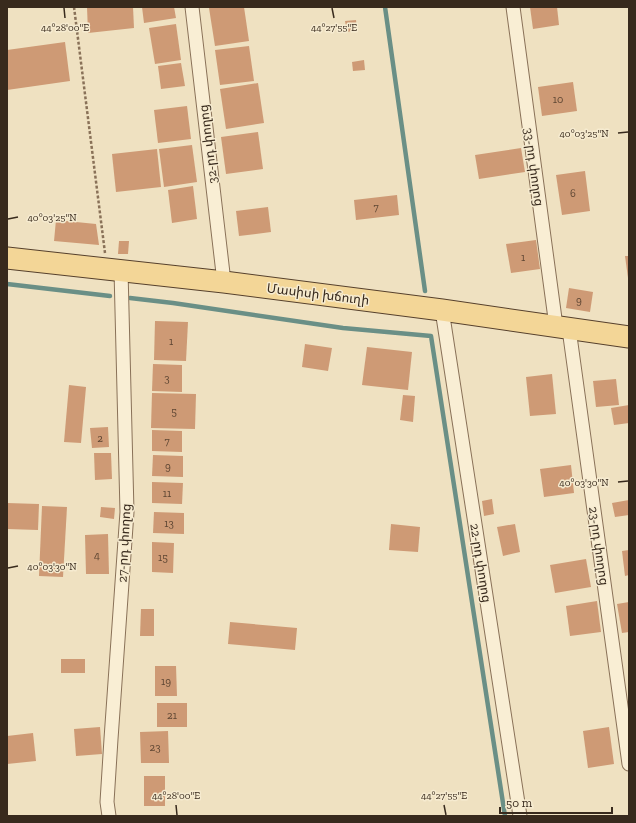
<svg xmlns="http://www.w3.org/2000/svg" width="636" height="823" font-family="'Zilla Slab','Noto Sans Armenian',serif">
  <rect width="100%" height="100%" fill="#efe1c1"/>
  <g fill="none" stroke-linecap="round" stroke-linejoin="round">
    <g stroke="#6a8f86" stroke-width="4.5">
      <polyline points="385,7 425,291"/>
      <polyline points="7,284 110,296"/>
      <polyline points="130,298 173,303 343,328 431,336 505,816"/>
    </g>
  </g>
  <g fill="#ce9a75">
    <polygon points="87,7 133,7 134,28 88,33"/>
    <polygon points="142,7 174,7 176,18 144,23"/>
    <polygon points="244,7 249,41 215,46 209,8"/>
    <polygon points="530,7 557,7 559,25 533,29"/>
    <polygon points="356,20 357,30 347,32 345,21"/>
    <polygon points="176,24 181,60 155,64 149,28"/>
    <polygon points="65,42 70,81 7,90 7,50"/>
    <polygon points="249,46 254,81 220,85 215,50"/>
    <polygon points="364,60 365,70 353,71 352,62"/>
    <polygon points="181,63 185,86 161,89 158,66"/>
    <polygon points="573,82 577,111 542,116 538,87"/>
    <polygon points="258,83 264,123 226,129 220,89"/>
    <polygon points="187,106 191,139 158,143 154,110"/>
    <polygon points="258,132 263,169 226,174 221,137"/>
    <polygon points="192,145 197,182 164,187 159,149"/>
    <polygon points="521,148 525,172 479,179 475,155"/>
    <polygon points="157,149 161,187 116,192 112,154"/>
    <polygon points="585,171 590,211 562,215 556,175"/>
    <polygon points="193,186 197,219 172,223 168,190"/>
    <polygon points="397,195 399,215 356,220 354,200"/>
    <polygon points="268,207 271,232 239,236 236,211"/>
    <polygon points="56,220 96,224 99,245 54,241"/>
    <polygon points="536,240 540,269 511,273 506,244"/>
    <polygon points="119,241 129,241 128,254 118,254"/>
    <polygon points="625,256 629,256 629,278 628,278"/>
    <polygon points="569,288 593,292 590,312 566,308"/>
    <polygon points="155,321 188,322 186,361 154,360"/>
    <polygon points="305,344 332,348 328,371 302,367"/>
    <polygon points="367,347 412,352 408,390 362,385"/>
    <polygon points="153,364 182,365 182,392 152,391"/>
    <polygon points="552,374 556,414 530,416 526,377"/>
    <polygon points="616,379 619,405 596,407 593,381"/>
    <polygon points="69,385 86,387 81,443 64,442"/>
    <polygon points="152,393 196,394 195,429 151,428"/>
    <polygon points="403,395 415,396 413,422 400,420"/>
    <polygon points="629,405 629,423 614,425 611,408"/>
    <polygon points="108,427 109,447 92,448 90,428"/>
    <polygon points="152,430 182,431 182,452 152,451"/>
    <polygon points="94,453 111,453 112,479 95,480"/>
    <polygon points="153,455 183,456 183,477 152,476"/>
    <polygon points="571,465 574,493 544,497 540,469"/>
    <polygon points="152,482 183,483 182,504 152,503"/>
    <polygon points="492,499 494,514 484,516 482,501"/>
    <polygon points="629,500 629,515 615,517 612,503"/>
    <polygon points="7,503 39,504 38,530 7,529"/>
    <polygon points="42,506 67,507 63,577 39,576"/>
    <polygon points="101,507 115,508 114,519 100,517"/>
    <polygon points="154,512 184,513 184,534 153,533"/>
    <polygon points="391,524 420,527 418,552 389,550"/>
    <polygon points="515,524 520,552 503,556 497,527"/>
    <polygon points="108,534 109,574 86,574 85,535"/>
    <polygon points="152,542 174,543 173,573 152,572"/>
    <polygon points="629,550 629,575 625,576 622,551"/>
    <polygon points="586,559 591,587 555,593 550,565"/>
    <polygon points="597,601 601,632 570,636 566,606"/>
    <polygon points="629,602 629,632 622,633 617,604"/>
    <polygon points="141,609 154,609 154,636 140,636"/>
    <polygon points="230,622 297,628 295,650 228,644"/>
    <rect x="61" y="659" width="24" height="14"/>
    <polygon points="155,666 176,666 177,696 155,696"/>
    <rect x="157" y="703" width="30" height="24"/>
    <polygon points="100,727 102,754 76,756 74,729"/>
    <polygon points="609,727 614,764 588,768 583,731"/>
    <polygon points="168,731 169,763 141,763 140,732"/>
    <polygon points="33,733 36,761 7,764 7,736"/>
    <rect x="144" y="776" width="21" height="30"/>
  </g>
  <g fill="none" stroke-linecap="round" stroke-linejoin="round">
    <g stroke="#897158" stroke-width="15">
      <g id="minor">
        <polyline points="192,7 224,282"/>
        <polyline points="513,7 556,326"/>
        <polyline points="442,310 520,816"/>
        <polyline points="569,329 629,764"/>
        <polyline points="109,816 107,802 111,739 127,512 121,270"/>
      </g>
    </g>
    <g stroke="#56402c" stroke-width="23">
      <polyline id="primary" points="7,258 224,282 442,310 629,337"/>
    </g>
    <polyline stroke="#897158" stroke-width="2.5" stroke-dasharray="3 2" stroke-linecap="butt" points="74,7 105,253"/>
    <use href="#minor" stroke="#f9eed4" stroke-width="13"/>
    <use href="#primary" stroke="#f3d697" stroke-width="21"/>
  </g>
  <path fill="none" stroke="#382a1d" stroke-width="1.5" d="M64,8L65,18M332,8L334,18M618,133L628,132M8,219L18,217M618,482L628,481M8,568L18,566M176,805L177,815M444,805L446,815"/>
  <g text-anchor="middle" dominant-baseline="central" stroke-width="3" stroke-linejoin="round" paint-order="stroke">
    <g font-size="11" fill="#5e4633">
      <text x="558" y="99">10</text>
      <text x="573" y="193">6</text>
      <text x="376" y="207">7</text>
      <text x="523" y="257">1</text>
      <text x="579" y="300">9</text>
      <text x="171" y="341">1</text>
      <text x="167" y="378">3</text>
      <text x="174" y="411">5</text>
      <text x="100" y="438">2</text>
      <text x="167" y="441">7</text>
      <text x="168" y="466">9</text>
      <text x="167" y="493">11</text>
      <text x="169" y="523">13</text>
      <text x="97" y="555">4</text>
      <text x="163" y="557">15</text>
      <text x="166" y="681">19</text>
      <text x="172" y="715">21</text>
      <text x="155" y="747">23</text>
    </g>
    <g font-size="13" fill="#382a1d" stroke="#f6ebd0">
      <text transform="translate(208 144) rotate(-97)">32-րդ փողոց</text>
      <text transform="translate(534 167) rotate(82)">33-րդ փողոց</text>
      <text transform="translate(318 294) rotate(7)">Մասիսի խճուղի</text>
      <text transform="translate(124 543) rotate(-87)">27-րդ փողոց</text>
      <text transform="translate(599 546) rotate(82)">23-րդ փողոց</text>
      <text transform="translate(481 563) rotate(81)">22-րդ փողոց</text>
    </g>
  </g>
  <g font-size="10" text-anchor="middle" fill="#382a1d" stroke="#f6ebd0" stroke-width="3" stroke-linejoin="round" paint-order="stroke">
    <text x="65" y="31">44°28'00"E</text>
    <text x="334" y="31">44°27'55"E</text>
    <text x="584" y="137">40°03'25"N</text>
    <text x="52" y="221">40°03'25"N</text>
    <text x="584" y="486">40°03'30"N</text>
    <text x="52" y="570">40°03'30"N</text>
    <text x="176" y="799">44°28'00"E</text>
    <text x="444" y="799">44°27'55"E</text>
  </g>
  <rect width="636" height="823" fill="none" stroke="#382a1d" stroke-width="16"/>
  <path d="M500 807v6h112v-6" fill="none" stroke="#382a1d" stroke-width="2"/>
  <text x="506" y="807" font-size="12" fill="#382a1d" stroke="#f6ebd0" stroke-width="3" paint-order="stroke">50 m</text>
</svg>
